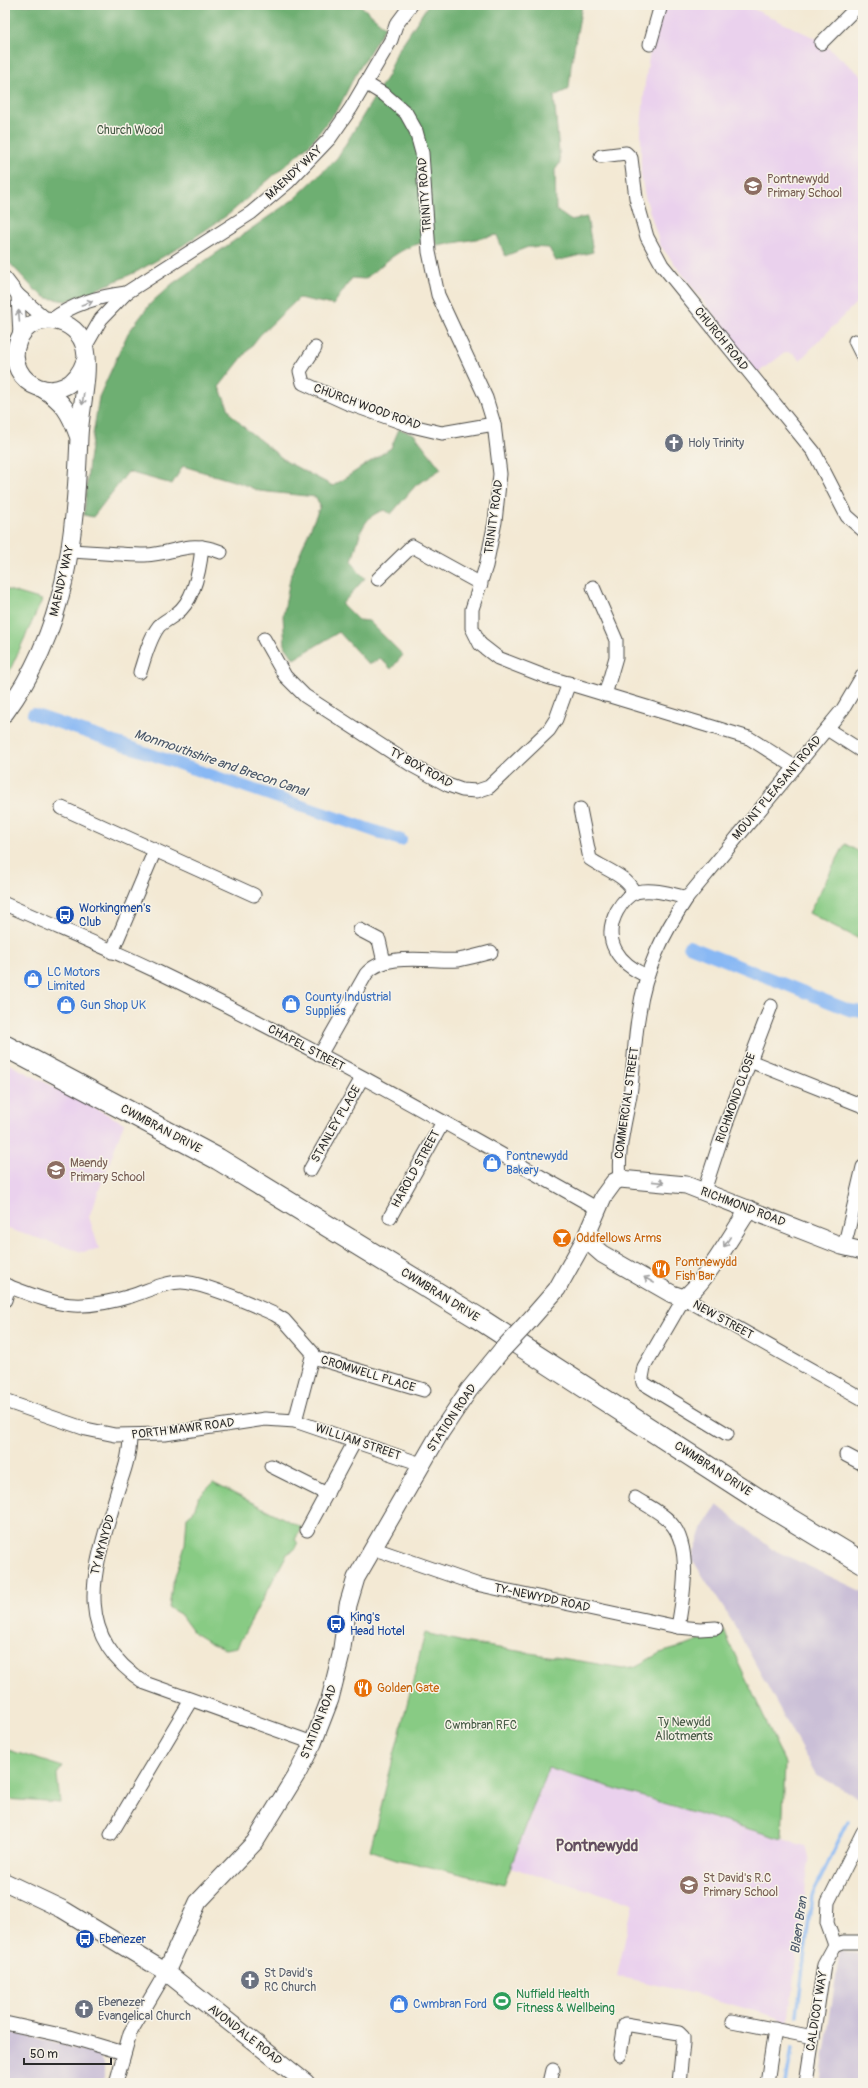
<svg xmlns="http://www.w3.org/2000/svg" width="868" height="2088" font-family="Pangolin,sans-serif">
  <rect width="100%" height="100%" fill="#f7f3e8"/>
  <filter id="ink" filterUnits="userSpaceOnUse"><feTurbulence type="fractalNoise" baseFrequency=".025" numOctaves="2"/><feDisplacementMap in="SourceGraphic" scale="8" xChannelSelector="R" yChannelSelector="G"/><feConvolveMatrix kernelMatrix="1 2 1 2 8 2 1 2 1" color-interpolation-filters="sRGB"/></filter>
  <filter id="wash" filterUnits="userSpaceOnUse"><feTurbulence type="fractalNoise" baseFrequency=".012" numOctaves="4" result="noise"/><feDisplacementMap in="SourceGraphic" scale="16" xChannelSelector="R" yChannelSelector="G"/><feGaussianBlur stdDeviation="0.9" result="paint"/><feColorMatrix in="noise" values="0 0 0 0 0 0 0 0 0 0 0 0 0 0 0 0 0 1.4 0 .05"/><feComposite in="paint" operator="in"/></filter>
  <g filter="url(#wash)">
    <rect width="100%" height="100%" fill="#f3e9d4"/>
    <g fill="#ead1ed">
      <polygon points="663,5 745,5 819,40 863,77 863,291 856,303 800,360 793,353 786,352 756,374 725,329 660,245 645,196 641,176 641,129 645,83 650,50"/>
      <polygon points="5,1062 124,1123 89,1217 99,1249 82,1252 5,1228"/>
      <polygon points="548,1768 805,1846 809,1861 788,2023 779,2018 691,1993 617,1976 633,1903 510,1867"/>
    </g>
    <g fill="#cabfd7">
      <polygon points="5,294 12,312 11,319 5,331"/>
      <polygon points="717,1505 772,1549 863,1592 863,1800 815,1774 735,1626 692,1559 703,1526"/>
      <polygon points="840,1950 863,1955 863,2083 820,2083"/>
      <polygon points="5,2031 54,2042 99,2056 104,2065 104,2083 5,2083"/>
    </g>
    <g fill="#88cb84" stroke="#5a7b58">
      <polygon points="5,589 42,600 5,681"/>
      <polygon points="845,844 863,854 863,941 809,913"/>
      <polygon points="213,1483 301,1527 295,1540 298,1542 294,1550 287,1554 237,1647 225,1649 212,1644 194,1633 180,1614 169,1608 172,1586 185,1545 187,1517 193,1512 199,1497"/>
      <polygon points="724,1631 785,1763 782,1839 548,1768 504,1884 396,1859 370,1850 425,1633 468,1643 623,1668 634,1667 660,1653 688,1645"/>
      <polygon points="5,1749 63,1767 57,1775 60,1803 5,1799"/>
    </g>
    <g fill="#6eaf72" stroke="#4c6d4e">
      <polygon points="5,5 360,5 385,27 353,79 339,107 310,144 229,214 182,246 136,272 84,295 66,301 47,298 35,290 5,258"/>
      <path d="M428,5H582L571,66L569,89L554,96L560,163L555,170L556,210L570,220L587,217L593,252L556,261L549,248L528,247L505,256L497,235L438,246L435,241C402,244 390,259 365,279L352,278L333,305L299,298L260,335L219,387L231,414L246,429L287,462L333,486L391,448L399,429L414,434L441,469L416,485L391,514L385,510C360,516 359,540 352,561L358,571L365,578L342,604L358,620L369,621L403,655L391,669L380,658L369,665L339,632L294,659L285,646L283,616L291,574L320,506L316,497L259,491L240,483L183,466L172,484L128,472L93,517L84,515L89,460L99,397L128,333L151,303L172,284L294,199L337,158L388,75L397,52Z"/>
    </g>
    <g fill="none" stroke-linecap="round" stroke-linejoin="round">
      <g stroke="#88b8f4" stroke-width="3.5">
        <polyline points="797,2016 812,1896 848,1821"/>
        <polyline points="786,2083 792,2048"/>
      </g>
      <g stroke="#88b8f4" stroke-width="12">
        <polyline points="33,714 401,840"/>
        <polyline points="689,946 849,1010 863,1012"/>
      </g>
    </g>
  </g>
  <g filter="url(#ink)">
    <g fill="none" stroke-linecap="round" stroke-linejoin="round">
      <g stroke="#494844" stroke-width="15">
        <g id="minor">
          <polyline points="821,43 859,5"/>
          <polyline points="650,44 661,5"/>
          <polyline points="365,83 385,95 406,113 416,131 422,153 429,252 438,295 486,398 494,424 500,474 495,522 486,566 472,609 472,628 480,644 498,658 544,676 749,738 795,767"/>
          <polyline points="601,156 626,153 631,158 636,198 647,237 662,265 814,452 847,516 863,530"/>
          <polyline points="5,278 18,295 47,320"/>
          <polyline points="18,295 20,336"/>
          <path d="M53,319C73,304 101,296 126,293"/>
          <polyline points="855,341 863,357"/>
          <polyline points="85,347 101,319 126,293 251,213 288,182 330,138 351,108 391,40 396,25 411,5"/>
          <polyline points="315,348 300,371 303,383 347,403 412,426 442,433 494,424"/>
          <path d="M71,551C95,552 121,555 145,555C175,554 189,539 221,552"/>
          <polyline points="378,579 412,546 481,584"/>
          <polyline points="593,587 616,640 616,657 605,695"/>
          <polyline points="264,639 285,676 305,696 413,766 448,785 462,790 477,791 489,787 549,730 556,719 569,683"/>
          <path d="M140,672C145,657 149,639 159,626C164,621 171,618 176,614C195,600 200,568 202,547"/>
          <polyline points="827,729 863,752"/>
          <polyline points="62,808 254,895"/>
          <path d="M580,809L590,859C604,869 628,876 634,893"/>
          <path d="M5,904C56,927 108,948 158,972C308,1044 453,1127 598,1209"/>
          <polyline points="360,930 379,940 384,962"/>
          <polyline points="112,952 155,850"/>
          <path d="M647,976C619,964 601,941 617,911C621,904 627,895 636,892C653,888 671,894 687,898"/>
          <path d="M320,1055L366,974C385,951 431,962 458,960C469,958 480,955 491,952"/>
          <polyline points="750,1061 863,1106"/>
          <polyline points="310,1170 362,1078"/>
          <path d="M620,1179C617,1150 625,1123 630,1095C634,1068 634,1040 639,1013C645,970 663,934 687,898L843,709L863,675"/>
          <polyline points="704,1191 726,1124 771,1006"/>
          <polyline points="390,1217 443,1122"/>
          <polyline points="842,1246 847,1235 863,1167"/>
          <path d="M5,1285C58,1305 75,1313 131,1296C147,1291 165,1282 181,1282C201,1282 254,1305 274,1314L284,1320L313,1353L295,1421"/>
          <polyline points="5,1300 9,1286"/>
          <polyline points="313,1357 424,1390"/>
          <polyline points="5,1401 86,1429 115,1435 165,1434 265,1419 295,1421 421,1464"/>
          <polyline points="727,1434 643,1383 642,1378 644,1367 684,1298 863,1399"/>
          <path d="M130,1436C130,1455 124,1472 118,1489C97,1563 66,1631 145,1683L313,1743"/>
          <polyline points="846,1455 863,1464"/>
          <polyline points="271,1466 327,1494"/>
          <path d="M635,1498C646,1505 661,1512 670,1522C693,1546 683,1598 678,1627"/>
          <polyline points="307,1530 355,1441"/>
          <polyline points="372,1548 476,1584 678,1627 700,1629 716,1628"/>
          <polyline points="111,1834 191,1700"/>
          <polyline points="835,1945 843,1942 863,1942"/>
          <polyline points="732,2021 813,2037"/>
          <polyline points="5,2023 70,2037 124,2053"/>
          <polyline points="620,2055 625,2024 679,2033 683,2037 683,2043 679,2083"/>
          <polyline points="116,2083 130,2033 166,1972"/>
          <polyline points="550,2083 553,2070"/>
          <polyline points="767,2083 775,2029"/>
          <polyline points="806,2083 824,1965 835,1945 827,1923 828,1902 863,1832"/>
        </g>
      </g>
      <g stroke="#494844" stroke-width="19">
        <g id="tertiary">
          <path d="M43,389C63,401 70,413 78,435"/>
          <path d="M5,713C67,629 75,538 79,437C80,411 90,374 85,349C79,317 31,308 18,341C1,385 67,414 85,361"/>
          <path d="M585,1239L602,1254L672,1294L684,1298C706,1282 733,1233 749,1209"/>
          <polyline points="529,1321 557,1289 585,1239 603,1197 614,1182 620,1179 686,1185 842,1246 863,1251"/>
          <polyline points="5,1882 62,1909 166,1972 306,2083"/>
          <polyline points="166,1972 198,1902 255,1842 298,1772 313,1743 330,1699 341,1655 348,1605 356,1578 440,1433 469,1390 501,1351"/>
        </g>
      </g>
      <g stroke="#494844" stroke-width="23">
        <polyline id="primary" points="5,1046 218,1159 478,1318 764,1503 863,1563"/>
      </g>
      <use href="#minor" stroke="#fff" stroke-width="13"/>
      <use href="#tertiary" stroke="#fff" stroke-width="17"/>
      <use href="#primary" stroke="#fff" stroke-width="21"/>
      <g stroke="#494844" stroke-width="19" stroke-linecap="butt">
        <polyline id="tertiary-bridge" points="501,1351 529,1321"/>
      </g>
      <use href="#tertiary-bridge" stroke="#fff" stroke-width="17"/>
    </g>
    <defs><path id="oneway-shaft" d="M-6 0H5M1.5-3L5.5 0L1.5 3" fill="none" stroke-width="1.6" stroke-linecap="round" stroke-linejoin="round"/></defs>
    <g stroke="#a0a0a0">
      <use href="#oneway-shaft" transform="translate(87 303) rotate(-19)"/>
      <use href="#oneway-shaft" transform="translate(19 316) rotate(-94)"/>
      <use href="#oneway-shaft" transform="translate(83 399) rotate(97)"/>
      <use href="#oneway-shaft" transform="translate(658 1182) rotate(6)"/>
      <use href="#oneway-shaft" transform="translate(727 1242) rotate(123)"/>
      <use href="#oneway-shaft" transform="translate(649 1280) rotate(-150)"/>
    </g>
  </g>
  <defs>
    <g id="school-disc" transform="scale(1)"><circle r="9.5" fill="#8d6e63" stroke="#f7f3e8"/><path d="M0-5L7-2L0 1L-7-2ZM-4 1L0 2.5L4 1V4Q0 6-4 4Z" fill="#fff"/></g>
    <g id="church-disc" transform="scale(1)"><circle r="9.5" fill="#6b7280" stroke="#f7f3e8"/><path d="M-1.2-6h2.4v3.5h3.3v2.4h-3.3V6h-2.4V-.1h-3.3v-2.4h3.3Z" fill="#fff"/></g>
    <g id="bus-disc" transform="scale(1)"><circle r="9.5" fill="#1a4fb4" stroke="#f7f3e8"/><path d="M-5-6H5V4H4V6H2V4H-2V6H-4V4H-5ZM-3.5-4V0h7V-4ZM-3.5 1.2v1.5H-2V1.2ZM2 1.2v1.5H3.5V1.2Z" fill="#fff"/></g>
    <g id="shop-disc" transform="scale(1)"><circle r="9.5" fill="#3f7fe0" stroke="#f7f3e8"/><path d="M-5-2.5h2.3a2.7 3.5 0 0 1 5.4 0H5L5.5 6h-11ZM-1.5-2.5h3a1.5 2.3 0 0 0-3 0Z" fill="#fff"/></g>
    <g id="bar-disc" transform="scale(1)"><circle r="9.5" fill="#e8710a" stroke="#f7f3e8"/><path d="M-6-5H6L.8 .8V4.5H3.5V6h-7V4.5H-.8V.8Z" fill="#fff"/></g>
    <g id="restaurant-disc" transform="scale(1)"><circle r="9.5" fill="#e8710a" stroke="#f7f3e8"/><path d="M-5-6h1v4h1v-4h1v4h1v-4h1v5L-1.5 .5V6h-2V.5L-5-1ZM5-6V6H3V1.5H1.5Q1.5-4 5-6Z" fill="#fff"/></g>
    <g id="stadium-disc" transform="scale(1)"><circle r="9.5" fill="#2e9e5b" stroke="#f7f3e8"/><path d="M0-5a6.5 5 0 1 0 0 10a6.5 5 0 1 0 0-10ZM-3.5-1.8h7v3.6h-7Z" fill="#fff"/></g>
  </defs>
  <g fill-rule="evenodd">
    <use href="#school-disc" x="753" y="186"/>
    <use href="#church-disc" x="674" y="443"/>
    <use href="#bus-disc" x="65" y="915"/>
    <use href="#shop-disc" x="33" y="979"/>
    <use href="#shop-disc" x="291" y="1004"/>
    <use href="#shop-disc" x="66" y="1005"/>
    <use href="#shop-disc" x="492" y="1163"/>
    <use href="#school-disc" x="56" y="1170"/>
    <use href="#bar-disc" x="562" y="1238"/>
    <use href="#restaurant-disc" x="661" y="1269"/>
    <use href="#bus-disc" x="336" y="1624"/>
    <use href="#restaurant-disc" x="363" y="1688"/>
    <use href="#school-disc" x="689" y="1885"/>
    <use href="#bus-disc" x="85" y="1939"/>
    <use href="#church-disc" x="250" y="1980"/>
    <use href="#stadium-disc" x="502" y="2001"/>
    <use href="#shop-disc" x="399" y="2004"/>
    <use href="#church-disc" x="84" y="2009"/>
  </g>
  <g text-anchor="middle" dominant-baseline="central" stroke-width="3" stroke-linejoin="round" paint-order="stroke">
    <g font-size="12" fill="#475b46" stroke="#f7f3e8">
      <text x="130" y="130">Church Wood</text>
      <text x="684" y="1722">Ty Newydd<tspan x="684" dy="14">Allotments</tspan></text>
      <text x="481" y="1725">Cwmbran RFC</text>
    </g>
    <g font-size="12" fill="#2b2b2b" stroke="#f7f3e8">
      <text transform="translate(294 173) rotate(-43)">MAENDY WAY</text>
      <text transform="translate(425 195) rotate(-94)">TRINITY ROAD</text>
      <text transform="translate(721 339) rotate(51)">CHURCH ROAD</text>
      <text transform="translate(367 407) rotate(20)">CHURCH WOOD ROAD</text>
      <text transform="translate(494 517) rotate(-82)">TRINITY ROAD</text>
      <text transform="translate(62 581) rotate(-77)">MAENDY WAY</text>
      <text transform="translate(421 768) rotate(29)">TY BOX ROAD</text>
      <text transform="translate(777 788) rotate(-50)">MOUNT PLEASANT ROAD</text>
      <text transform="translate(306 1048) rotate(28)">CHAPEL STREET</text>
      <text transform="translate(736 1098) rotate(-70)">RICHMOND CLOSE</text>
      <text transform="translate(627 1103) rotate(-82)">COMMERCIAL STREET</text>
      <text transform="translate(336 1124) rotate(-60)">STANLEY PLACE</text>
      <text transform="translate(161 1129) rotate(28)">CWMBRAN DRIVE</text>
      <text transform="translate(416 1169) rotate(-61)">HAROLD STREET</text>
      <text transform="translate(743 1207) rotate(21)">RICHMOND ROAD</text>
      <text transform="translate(440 1295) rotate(32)">CWMBRAN DRIVE</text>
      <text transform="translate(723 1320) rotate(29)">NEW STREET</text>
      <text transform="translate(368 1374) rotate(17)">CROMWELL PLACE</text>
      <text transform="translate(452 1418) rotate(-56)">STATION ROAD</text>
      <text transform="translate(183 1429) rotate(-7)">PORTH MAWR ROAD</text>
      <text transform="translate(358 1442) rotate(19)">WILLIAM STREET</text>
      <text transform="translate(713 1469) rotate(33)">CWMBRAN DRIVE</text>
      <text transform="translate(103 1545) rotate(-75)">TY MYNYDD</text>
      <text transform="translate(542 1598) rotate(12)">TY-NEWYDD ROAD</text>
      <text transform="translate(319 1722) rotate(-68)">STATION ROAD</text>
      <text transform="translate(817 2011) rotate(-81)">CALDICOT WAY</text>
      <text transform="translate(245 2035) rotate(38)">AVONDALE ROAD</text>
    </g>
    <g font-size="12" fill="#785e54" stroke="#f7f3e8" text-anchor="start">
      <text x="767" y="179">Pontnewydd<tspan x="767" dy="14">Primary School</tspan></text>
      <text x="70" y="1163">Maendy<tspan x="70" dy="14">Primary School</tspan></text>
      <text x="703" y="1878">St David's R.C<tspan x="703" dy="14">Primary School</tspan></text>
    </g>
    <g font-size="12" fill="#5b616d" stroke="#f7f3e8" text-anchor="start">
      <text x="688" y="443">Holy Trinity</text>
      <text x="264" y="1973">St David's<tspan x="264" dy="14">RC Church</tspan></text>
      <text x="98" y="2002">Ebenezer<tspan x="98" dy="14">Evangelical Church</tspan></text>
    </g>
    <g font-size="12" fill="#164399" stroke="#f7f3e8" text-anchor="start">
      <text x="79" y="908">Workingmen's<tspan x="79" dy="14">Club</tspan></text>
      <text x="350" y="1617">King's<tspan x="350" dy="14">Head Hotel</tspan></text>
      <text x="99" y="1939">Ebenezer</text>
    </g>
    <g font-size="12" fill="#366cbe" stroke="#f7f3e8" text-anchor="start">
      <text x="47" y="972">LC Motors<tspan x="47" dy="14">Limited</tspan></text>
      <text x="305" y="997">County Industrial<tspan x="305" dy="14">Supplies</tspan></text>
      <text x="80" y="1005">Gun Shop UK</text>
      <text x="506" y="1156">Pontnewydd<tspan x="506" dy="14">Bakery</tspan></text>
      <text x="413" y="2004">Cwmbran Ford</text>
    </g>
    <g font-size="12" fill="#c56008" stroke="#f7f3e8" text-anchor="start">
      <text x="576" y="1238">Oddfellows Arms</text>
      <text x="675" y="1262">Pontnewydd<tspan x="675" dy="14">Fish Bar</tspan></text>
      <text x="377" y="1688">Golden Gate</text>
    </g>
    <g font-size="12" fill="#27864d" stroke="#f7f3e8" text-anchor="start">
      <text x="516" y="1994">Nuffield Health<tspan x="516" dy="14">Fitness &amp; Wellbeing</tspan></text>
    </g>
    <g font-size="13" font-style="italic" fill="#475567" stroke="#f7f3e8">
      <text transform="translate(221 763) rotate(19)">Monmouthshire and Brecon Canal</text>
      <text transform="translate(799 1925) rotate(-82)">Blaen Bran</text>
    </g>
    <g font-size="16" font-weight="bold" fill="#644f61" stroke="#f7f3e8">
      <text x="597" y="1846">Pontnewydd</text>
    </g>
  </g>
  <rect width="868" height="2088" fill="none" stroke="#f7f3e8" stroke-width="20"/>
  <path d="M24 2058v6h87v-6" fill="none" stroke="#2b2b2b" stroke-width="2"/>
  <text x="30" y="2058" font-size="12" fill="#2b2b2b" stroke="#f7f3e8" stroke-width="3" paint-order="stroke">50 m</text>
</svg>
